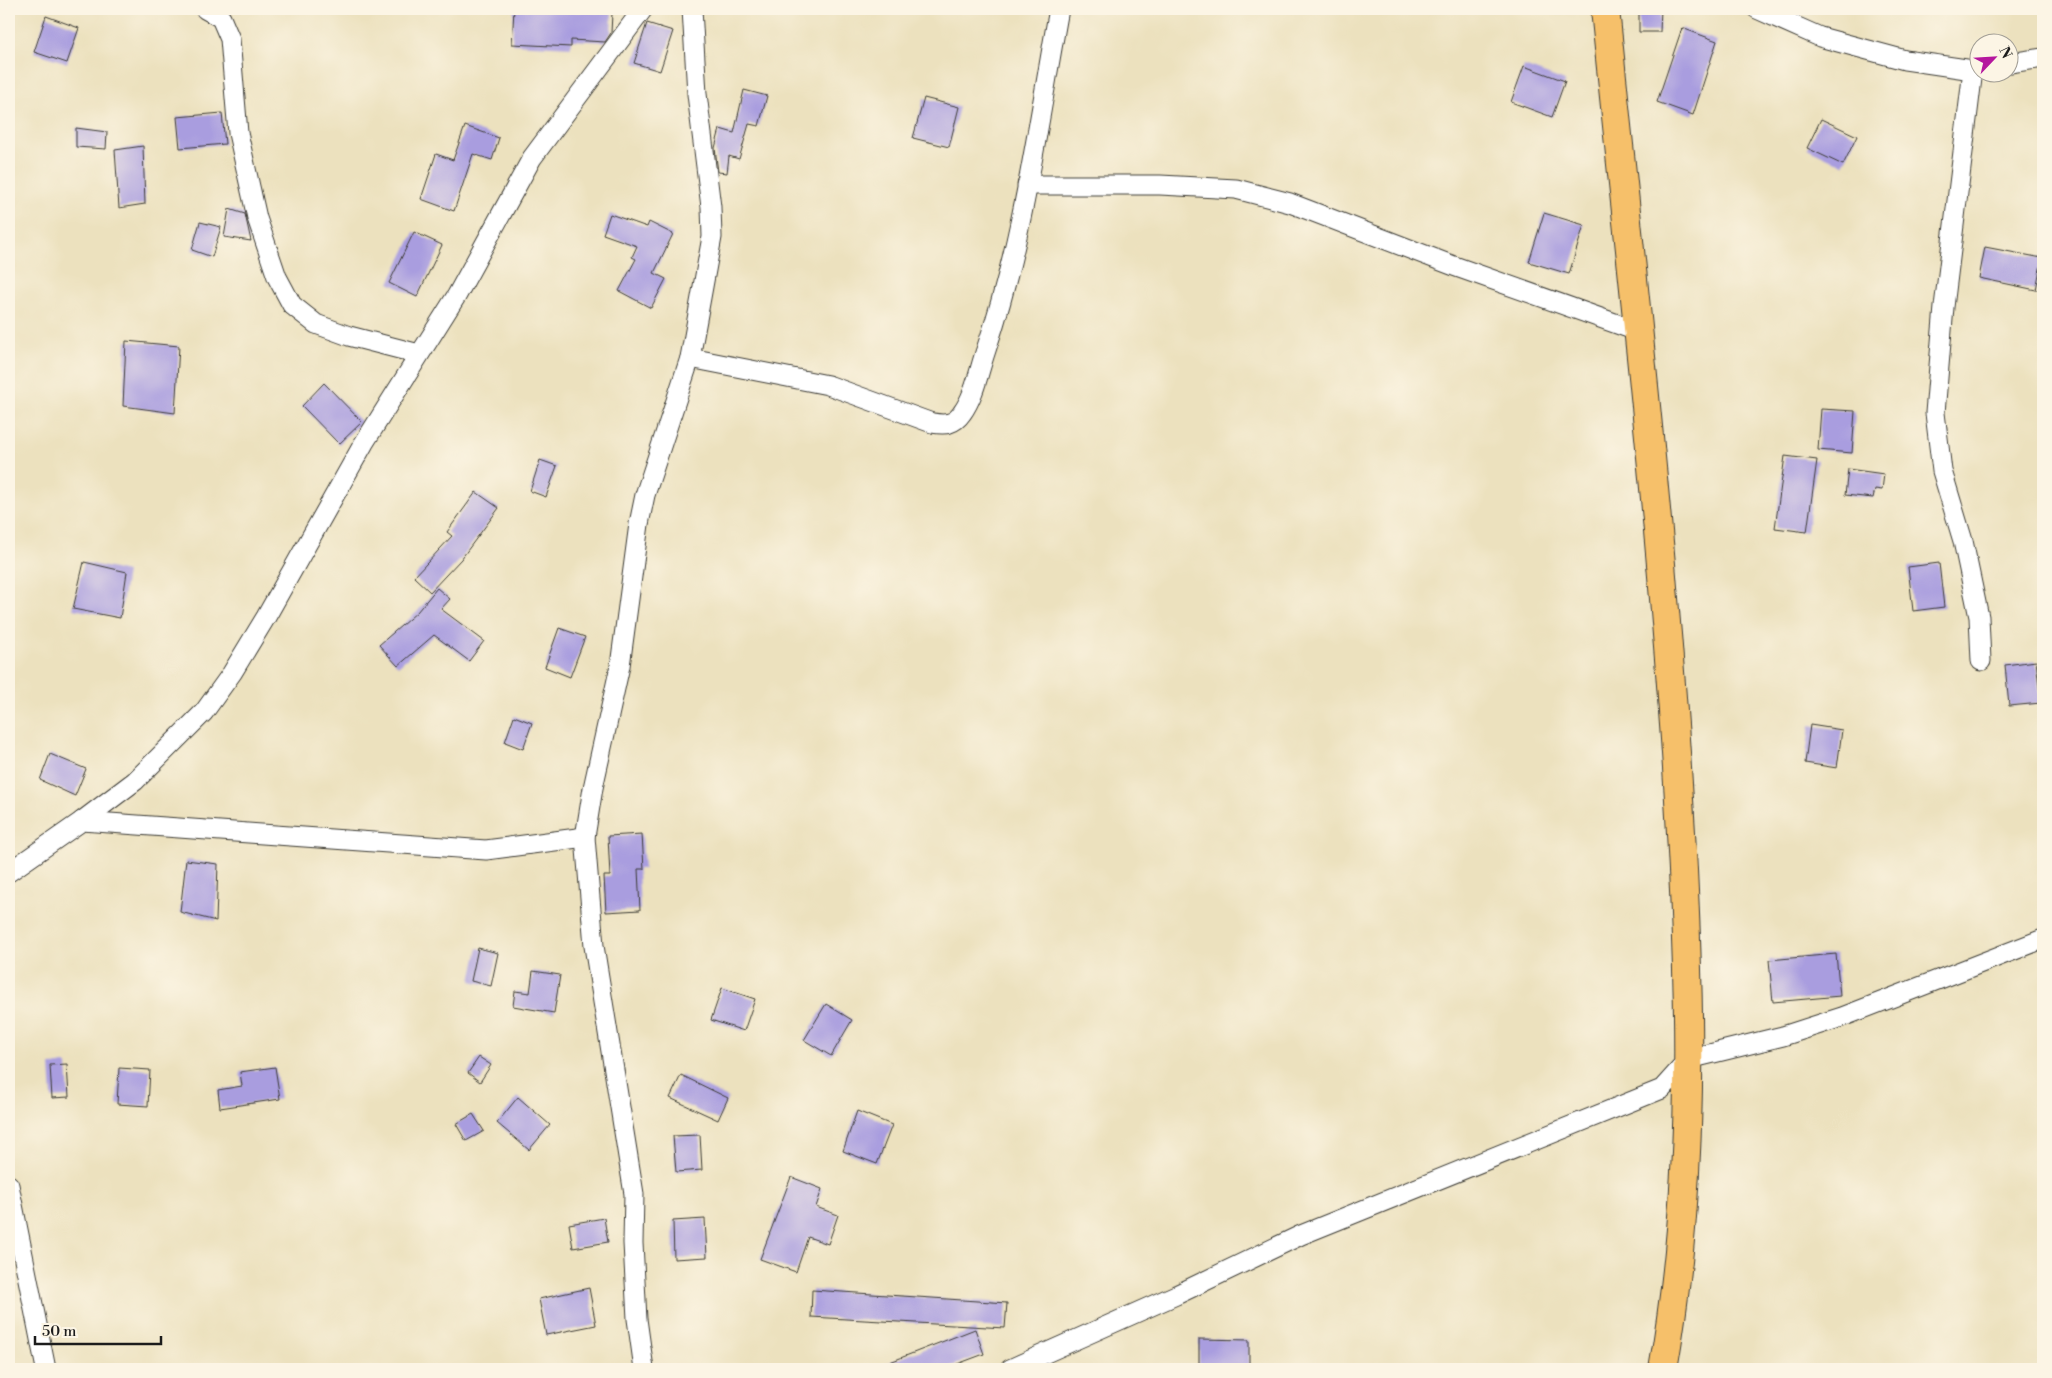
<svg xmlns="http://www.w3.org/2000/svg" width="2052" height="1378" font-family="'Libre Bodoni',serif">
  <rect width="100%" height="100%" fill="#fcf5e5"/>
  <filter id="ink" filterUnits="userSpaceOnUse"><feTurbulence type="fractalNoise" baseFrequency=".02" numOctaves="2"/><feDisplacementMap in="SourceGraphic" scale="10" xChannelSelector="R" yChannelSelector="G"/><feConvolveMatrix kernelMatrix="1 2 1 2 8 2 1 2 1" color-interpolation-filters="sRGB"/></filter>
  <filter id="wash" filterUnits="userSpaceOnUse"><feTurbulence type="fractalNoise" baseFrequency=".0096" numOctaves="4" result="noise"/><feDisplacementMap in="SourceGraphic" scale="20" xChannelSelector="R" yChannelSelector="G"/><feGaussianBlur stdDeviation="1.12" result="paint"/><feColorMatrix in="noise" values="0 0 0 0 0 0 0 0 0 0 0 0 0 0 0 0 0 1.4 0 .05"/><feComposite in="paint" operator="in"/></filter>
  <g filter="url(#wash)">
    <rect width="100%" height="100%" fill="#ece1be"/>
    <g id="blocks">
      <g fill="#a99ddf">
        <polygon points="514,9 612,13 611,33 605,42 571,40 571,47 512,44"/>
        <polygon points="1639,9 1661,9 1660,32 1639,32"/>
        <polygon points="46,16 79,28 67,63 34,52"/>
        <polygon points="647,23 673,31 660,71 634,63"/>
        <polygon points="1682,28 1717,41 1693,115 1657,102"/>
        <polygon points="1524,66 1565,81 1552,117 1511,102"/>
        <polygon points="744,90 767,96 759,126 749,124 739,159 729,156 727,173 718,172 715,148 720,129 734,133"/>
        <polygon points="924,98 959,107 949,147 913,138"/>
        <polygon points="222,113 225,144 180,148 177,117"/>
        <polygon points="1821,119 1857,136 1843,165 1807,148"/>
        <polygon points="465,126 499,138 492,160 473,154 454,211 421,199 436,154 453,160"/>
        <polygon points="76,128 107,132 106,149 76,147"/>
        <polygon points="143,146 145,204 119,208 115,150"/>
        <polygon points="229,209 245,214 251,241 224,237"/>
        <polygon points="1544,213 1584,225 1569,274 1529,262"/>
        <polygon points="610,214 647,227 649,222 673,234 654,273 666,279 651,308 619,291 636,259 632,257 637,246 603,234"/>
        <polygon points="200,222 221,227 212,257 192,250"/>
        <polygon points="414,232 442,245 417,297 389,283"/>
        <polygon points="1985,247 2042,258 2036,290 1979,278"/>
        <polygon points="126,341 179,346 175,413 123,406"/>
        <polygon points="324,383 362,422 339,444 302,406"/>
        <polygon points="1821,409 1855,411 1852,453 1818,450"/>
        <polygon points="1785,456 1817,460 1807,532 1775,528"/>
        <polygon points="540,460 557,466 546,497 530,491"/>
        <polygon points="1848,469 1884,474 1882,490 1875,489 1873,498 1845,495"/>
        <polygon points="476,492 499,508 461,559 430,592 414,577 452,536 447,532"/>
        <polygon points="84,562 127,572 120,618 73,609"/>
        <polygon points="1939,563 1944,607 1913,611 1908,567"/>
        <polygon points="437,588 450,599 441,609 484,641 469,661 434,635 398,666 379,645 417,612"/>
        <polygon points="559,628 585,637 570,677 545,667"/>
        <polygon points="2036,661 2041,703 2009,706 2005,665"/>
        <polygon points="514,716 532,723 523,749 505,742"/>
        <polygon points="1810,725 1842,730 1837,768 1805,763"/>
        <polygon points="50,754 86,769 75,796 40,780"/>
        <polygon points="642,834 644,869 638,869 640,910 606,912 604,876 610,876 608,836"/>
        <polygon points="186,860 218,864 216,921 180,912"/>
        <polygon points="478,948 498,953 491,986 471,981"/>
        <polygon points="1836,954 1840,996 1773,1002 1769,960"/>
        <polygon points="533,971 560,975 554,1013 513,1006 515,991 530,993"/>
        <polygon points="722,988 755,999 744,1031 711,1020"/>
        <polygon points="826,1004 852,1020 831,1056 804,1040"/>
        <polygon points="479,1057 491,1065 480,1082 468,1073"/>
        <polygon points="67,1064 69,1097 52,1098 50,1065"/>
        <polygon points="275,1067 280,1099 220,1108 218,1090 242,1086 240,1072"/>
        <polygon points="119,1068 150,1070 148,1106 117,1104"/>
        <polygon points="681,1075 728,1098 718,1120 670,1098"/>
        <polygon points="518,1097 550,1125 529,1150 497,1123"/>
        <polygon points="857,1111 892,1125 877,1164 843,1151"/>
        <polygon points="473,1114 484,1131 466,1141 456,1124"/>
        <polygon points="700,1135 702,1170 676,1172 673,1136"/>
        <polygon points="791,1177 822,1189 816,1207 838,1215 828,1244 808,1237 796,1272 760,1259"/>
        <polygon points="604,1218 608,1242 573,1248 569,1224"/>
        <polygon points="705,1219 707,1257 674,1259 673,1221"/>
        <polygon points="589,1288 596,1325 546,1335 539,1299"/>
        <polygon points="812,1290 1007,1303 1005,1328 811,1317"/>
        <polygon points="975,1329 984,1354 944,1369 872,1369"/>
        <polygon points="1199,1339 1249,1340 1249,1369 1199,1369"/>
      </g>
    </g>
  </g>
  <g filter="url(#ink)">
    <use href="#blocks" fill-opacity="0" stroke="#3b3a34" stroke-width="1"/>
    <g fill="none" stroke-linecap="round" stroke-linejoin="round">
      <g stroke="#3b3a34" stroke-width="21">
        <g id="minor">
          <polyline points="205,9 221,18 230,39 238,133 257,218 277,277 292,305 316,324 349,336 419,354"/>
          <polyline points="1757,9 1820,37 1905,60 1973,70 1980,68"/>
          <polyline points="2010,63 2043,58"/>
          <polyline points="1973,70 1944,307 1935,413 1942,471 1963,541 1979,617 1981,661"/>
          <polyline points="1027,185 1160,185 1236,189 1290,203 1454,266 1637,331"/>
          <path d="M690,358L828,385L932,423C945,425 954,425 962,413C975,395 979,370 986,350C1023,240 1038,123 1059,9"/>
          <polyline points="82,821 486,850 585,837"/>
          <polyline points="9,872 82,821 135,781 204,712 232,673 266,617 364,443 457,295 532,158 643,9"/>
          <polyline points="9,1185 46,1369"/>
          <polyline points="644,1369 637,1319 633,1243 634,1194 594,946 585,837 593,788 620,666 639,524 645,495 690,358 712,237 711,207 697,94 692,9"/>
          <polyline points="1010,1369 1176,1295 1301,1235 1662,1089 1689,1059 1783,1036 1842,1017 2043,939"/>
        </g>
      </g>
      <g stroke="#3b3a34" stroke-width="30">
        <path id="primary" d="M1605,9C1630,257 1659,505 1676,753C1690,959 1699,1165 1663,1369"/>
      </g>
      <use href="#minor" stroke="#fff" stroke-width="19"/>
      <use href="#primary" stroke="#f6c06b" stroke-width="28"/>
    </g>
  </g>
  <rect width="2052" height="1378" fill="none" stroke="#fcf5e5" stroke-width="30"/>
  <g transform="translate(1994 58) rotate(65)"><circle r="24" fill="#fcf5e5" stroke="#a29e95"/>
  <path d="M0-4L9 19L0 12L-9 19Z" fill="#b5179e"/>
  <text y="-8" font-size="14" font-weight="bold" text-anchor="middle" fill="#1c1c1c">N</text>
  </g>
  <path d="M35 1336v8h126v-8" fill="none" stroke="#1c1c1c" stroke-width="2.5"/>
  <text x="42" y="1336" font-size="15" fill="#1c1c1c" stroke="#fcf5e5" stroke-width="4" paint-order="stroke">50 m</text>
</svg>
